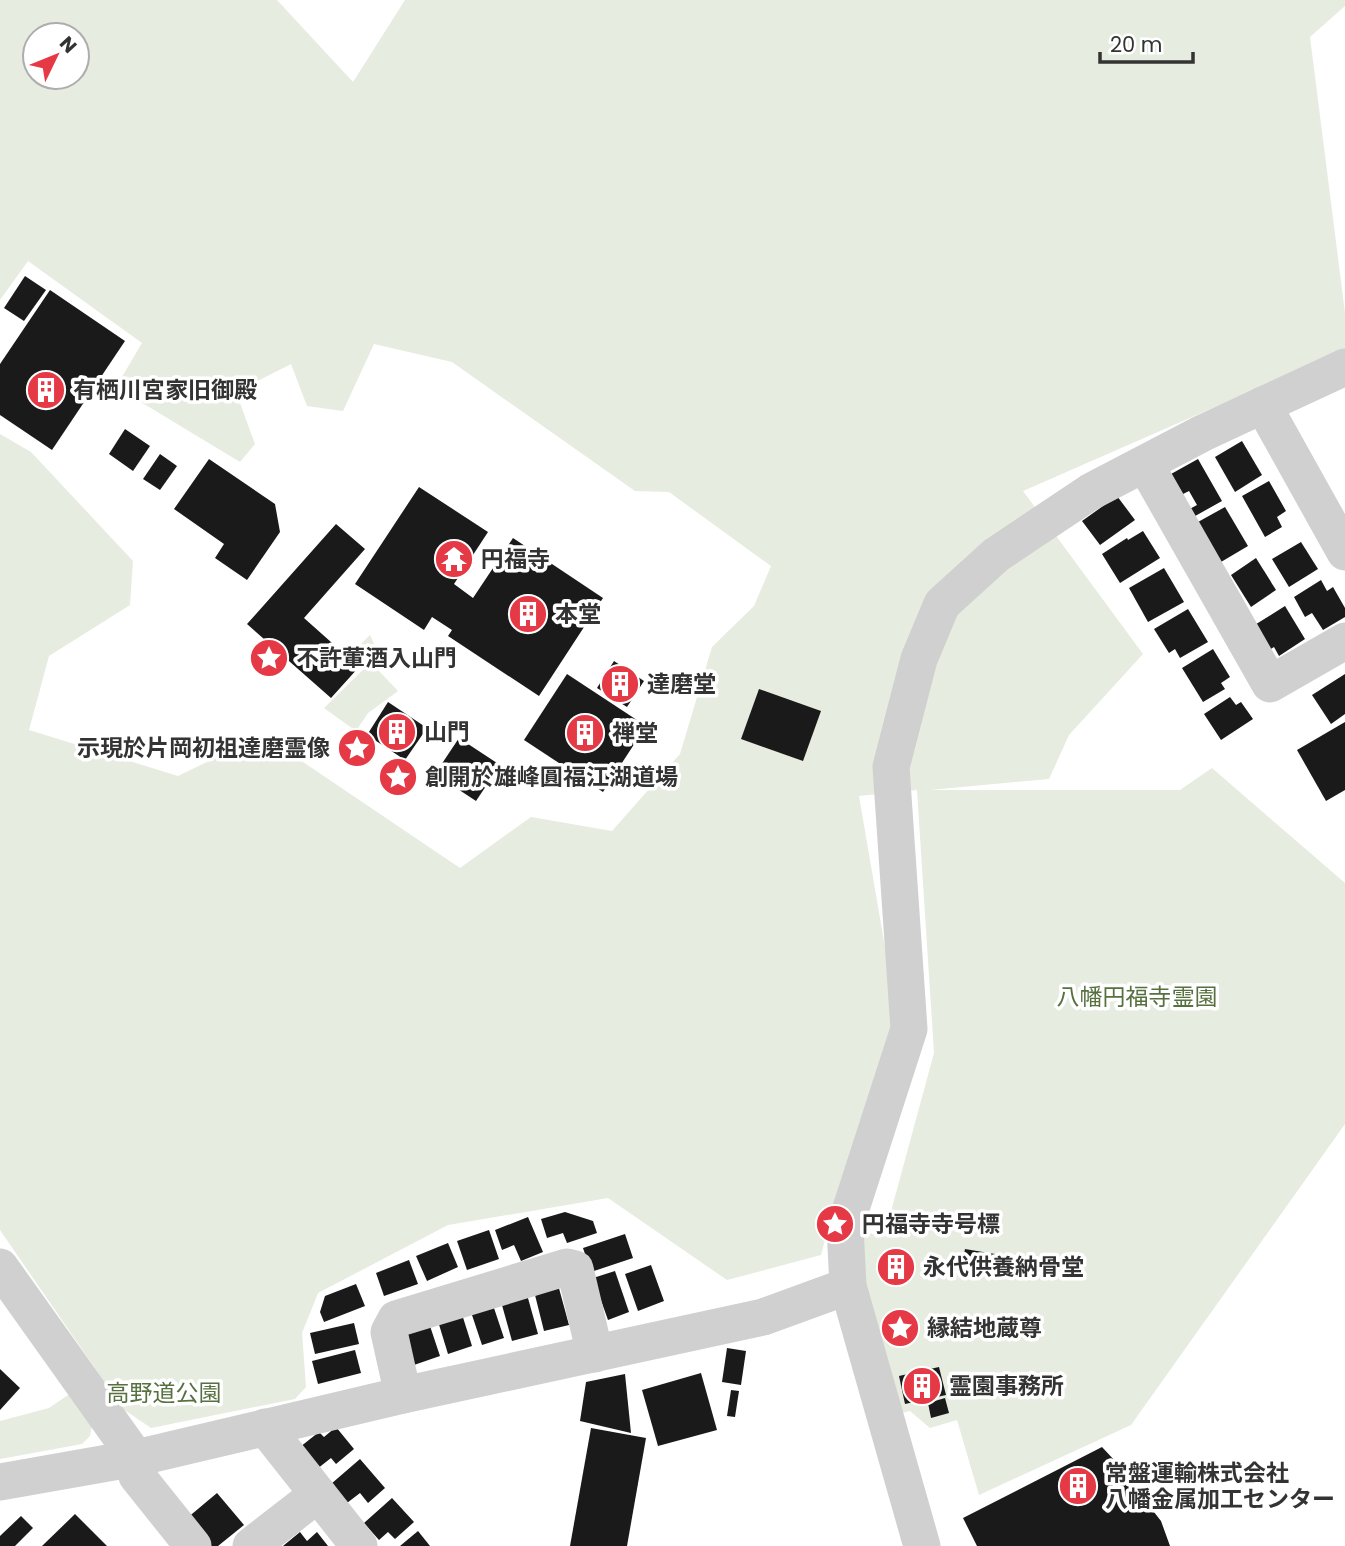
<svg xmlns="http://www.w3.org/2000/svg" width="1345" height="1546" font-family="Poppins,'Noto Sans JP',sans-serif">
  <rect width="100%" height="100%" fill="#fff"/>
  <g fill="#e6ecdf" fill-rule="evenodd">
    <path d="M0,0H277L353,82L405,0H1345V6L1310,37L1345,313V350L1023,491L1143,654L1069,735L1049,779L930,790H1180L1212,768L1345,883V1124L1131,1425L979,1495L957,1420L930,1428L910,1411L901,1413L860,1265L865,1232L884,1237L934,1053L917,790L859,796L900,1035L840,1183L821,1255L727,1280L608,1198L448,1225L318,1293L302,1333L306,1387L295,1399L151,1428L123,1409L0,1230V434L31,452L133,561L130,605L49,656L29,730L178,776L263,735L460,868L531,817L612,831L680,754L712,647L754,606L771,566L669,492L635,491L452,362L374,344L343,411L307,406L291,364L236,392L255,444L240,462L116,387L142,343L28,261L0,300ZM35,35H77V77H35Z"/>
    <polygon points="370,635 378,653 378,670 398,691 368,713 356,731 324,708 365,668 352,653"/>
    <polygon points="71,1393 92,1425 90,1436 82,1444 0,1459 0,1421 49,1408"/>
  </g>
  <g fill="#1a1a1a">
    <polygon points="25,276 46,290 24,321 4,308"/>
    <polygon points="50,290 125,341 52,450 0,415 0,364"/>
    <polygon points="125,429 150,446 133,471 109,454"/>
    <polygon points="1242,441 1262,475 1235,492 1215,457"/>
    <polygon points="160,454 177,466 160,490 143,479"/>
    <polygon points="209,459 275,504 280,532 247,580 215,558 224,544 174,509"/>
    <polygon points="1198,459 1222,501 1188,520 1184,512 1197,505 1189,491 1183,494 1171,474"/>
    <polygon points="1269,481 1286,511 1277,517 1282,527 1265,537 1242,496"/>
    <polygon points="419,487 488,532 454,584 473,598 513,538 603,598 539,696 448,636 452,630 432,617 424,630 355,584"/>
    <polygon points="1117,496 1135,520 1100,545 1082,521"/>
    <polygon points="1225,507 1248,546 1221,562 1198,522"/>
    <polygon points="336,524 365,549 304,618 359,667 331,698 247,624"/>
    <polygon points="1143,531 1160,558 1120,583 1102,554 1127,538 1128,540"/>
    <polygon points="1301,542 1318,569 1289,587 1272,559"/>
    <polygon points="1256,558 1276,590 1251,607 1231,575"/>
    <polygon points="1164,568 1184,602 1148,622 1129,588"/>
    <polygon points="1321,580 1327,591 1333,587 1345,608 1345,617 1323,630 1312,613 1305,617 1294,597"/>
    <polygon points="1285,606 1305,639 1279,656 1274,647 1269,650 1253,626"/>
    <polygon points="1188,609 1208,642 1180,658 1175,649 1169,653 1154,629"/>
    <polygon points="1213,649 1230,677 1221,683 1225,689 1203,702 1182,668"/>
    <polygon points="614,661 644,681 627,707 597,688"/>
    <polygon points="567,674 646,726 603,792 524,740"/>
    <polygon points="1345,674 1345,714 1331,724 1312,695"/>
    <polygon points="759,689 821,711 803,761 741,739"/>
    <polygon points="1230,697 1236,705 1241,702 1253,719 1221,740 1204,714"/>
    <polygon points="388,702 427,728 405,760 367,735"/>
    <polygon points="1345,722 1345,790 1326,801 1297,750"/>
    <polygon points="459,738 500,765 476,801 435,774"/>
    <polygon points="565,1212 593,1221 597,1233 567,1243 563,1233 547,1238 541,1219"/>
    <polygon points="528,1217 543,1252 521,1261 514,1245 502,1250 495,1230"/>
    <polygon points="489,1230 499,1259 467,1270 457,1241"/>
    <polygon points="625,1234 633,1258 591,1272 583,1248"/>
    <polygon points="448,1243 458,1267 427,1281 416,1256"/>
    <polygon points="965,1249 1001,1255 960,1275"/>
    <polygon points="904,1256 911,1279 889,1285 883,1261"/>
    <polygon points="409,1260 418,1284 384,1296 376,1273"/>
    <polygon points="651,1265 664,1301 638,1311 625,1274"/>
    <polygon points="615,1271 629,1312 608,1320 593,1278"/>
    <polygon points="557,1281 569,1325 544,1331 533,1287"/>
    <polygon points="356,1284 365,1306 324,1322 320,1312 325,1296"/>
    <polygon points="526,1291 538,1334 512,1341 500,1298"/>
    <polygon points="492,1302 504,1338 482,1345 470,1309"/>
    <polygon points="461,1311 472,1346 448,1354 437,1318"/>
    <polygon points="354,1323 359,1344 315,1354 310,1333"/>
    <polygon points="429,1323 440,1356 414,1365 402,1332"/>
    <polygon points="727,1348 746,1351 741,1385 722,1382"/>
    <polygon points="355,1350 361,1373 318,1384 312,1361"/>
    <polygon points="939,1367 946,1395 905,1404 899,1376"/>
    <polygon points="0,1369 20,1388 0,1410"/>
    <polygon points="701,1373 717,1430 658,1446 642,1390"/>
    <polygon points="625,1374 631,1433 580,1421 586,1382"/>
    <polygon points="731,1390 739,1391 735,1417 727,1416"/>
    <polygon points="945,1398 949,1413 931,1418 928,1403"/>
    <polygon points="336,1427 354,1449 336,1464 331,1458 317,1469 300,1447 319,1432 324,1437"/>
    <polygon points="591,1428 646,1438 627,1546 570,1546"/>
    <polygon points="1102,1447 1116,1462 1137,1502 1143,1498 1161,1521 1170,1546 977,1546 963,1518"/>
    <polygon points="360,1459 385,1488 368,1503 360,1493 347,1503 331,1484"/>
    <polygon points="217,1493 244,1525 218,1546 208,1546 186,1519"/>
    <polygon points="392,1498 414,1522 395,1539 388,1532 379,1540 364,1523"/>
    <polygon points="75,1514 107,1546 42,1546"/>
    <polygon points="21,1516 33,1528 15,1546 0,1546 0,1536"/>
    <polygon points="418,1531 430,1546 400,1546"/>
    <polygon points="300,1532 307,1541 317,1532 328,1546 283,1546"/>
  </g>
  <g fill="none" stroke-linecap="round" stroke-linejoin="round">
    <g stroke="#d0d0d0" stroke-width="37">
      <polyline points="1263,405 1345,552"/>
      <polyline points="1145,464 1270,684 1345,641"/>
      <polyline points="0,1267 136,1458 137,1476 193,1546"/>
      <polyline points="403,1395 389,1332 396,1319 567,1267 575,1269 595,1354"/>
      <polyline points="265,1427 359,1546"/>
      <polyline points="0,1482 136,1458 403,1395 763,1317 848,1286"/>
      <polyline points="251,1546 318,1494"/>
      <polyline points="922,1546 848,1286 845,1227 909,1029 891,767 919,659 942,604 996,555 1090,492 1203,433 1345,367"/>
    </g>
  </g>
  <defs>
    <g id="building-disc" transform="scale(2.0125)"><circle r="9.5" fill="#e63946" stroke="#fff"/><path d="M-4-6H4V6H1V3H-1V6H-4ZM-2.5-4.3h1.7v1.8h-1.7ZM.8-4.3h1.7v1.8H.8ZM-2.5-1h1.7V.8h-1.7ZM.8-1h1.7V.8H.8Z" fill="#fff"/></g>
    <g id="temple-disc" transform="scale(2.0125)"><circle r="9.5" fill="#e63946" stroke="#fff"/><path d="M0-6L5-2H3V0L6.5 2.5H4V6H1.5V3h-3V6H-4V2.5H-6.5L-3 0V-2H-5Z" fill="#fff"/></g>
    <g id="sight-disc" transform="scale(2.0125)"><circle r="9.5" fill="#e63946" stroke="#fff"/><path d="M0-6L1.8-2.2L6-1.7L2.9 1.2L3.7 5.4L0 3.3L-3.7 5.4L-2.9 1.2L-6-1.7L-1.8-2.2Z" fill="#fff"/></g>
  </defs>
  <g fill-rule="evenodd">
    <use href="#building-disc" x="46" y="390"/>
    <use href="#temple-disc" x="454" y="559"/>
    <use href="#building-disc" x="528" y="614"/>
    <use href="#sight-disc" x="269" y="658"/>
    <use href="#building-disc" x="620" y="684"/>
    <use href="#building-disc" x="397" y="732"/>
    <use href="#building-disc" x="585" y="733"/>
    <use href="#sight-disc" x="357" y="748"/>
    <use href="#sight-disc" x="398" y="777"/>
    <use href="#sight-disc" x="835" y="1224"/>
    <use href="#building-disc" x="896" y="1267"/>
    <use href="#sight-disc" x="900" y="1328"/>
    <use href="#building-disc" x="922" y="1386"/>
    <use href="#building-disc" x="1078" y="1486"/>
  </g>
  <g text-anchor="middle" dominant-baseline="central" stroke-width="7" stroke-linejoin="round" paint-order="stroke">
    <g font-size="23" font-weight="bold" fill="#333" stroke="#fff" text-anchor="start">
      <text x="73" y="390">有栖川宮家旧御殿</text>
      <text x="481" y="559">円福寺</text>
      <text x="555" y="614">本堂</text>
      <text x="296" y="658">不許葷酒入山門</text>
      <text x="647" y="684">達磨堂</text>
      <text x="424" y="732">山門</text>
      <text x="612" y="733">禅堂</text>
      <text x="330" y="748" text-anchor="end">示現於片岡初祖達磨霊像</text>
      <text x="425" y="777">創開於雄峰圓福江湖道場</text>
      <text x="862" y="1224">円福寺寺号標</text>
      <text x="923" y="1267">永代供養納骨堂</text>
      <text x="927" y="1328">縁結地蔵尊</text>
      <text x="949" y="1386">霊園事務所</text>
      <text x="1105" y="1473">常盤運輸株式会社<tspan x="1105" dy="26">八幡金属加工センター</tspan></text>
    </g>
    <g font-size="23" fill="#56703f" stroke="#fff">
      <text x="1137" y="997">八幡円福寺霊園</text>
      <text x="164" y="1393">高野道公園</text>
    </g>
  </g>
  <g transform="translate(56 56) rotate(47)"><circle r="33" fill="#ffffff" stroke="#adadad" stroke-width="2"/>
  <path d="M0-5L12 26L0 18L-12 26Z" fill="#e63946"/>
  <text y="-10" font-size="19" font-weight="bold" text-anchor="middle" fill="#333333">N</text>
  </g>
  <path d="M1100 52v10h93v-10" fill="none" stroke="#333333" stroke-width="3.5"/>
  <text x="1110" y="52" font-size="21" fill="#333333" stroke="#ffffff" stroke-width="5" paint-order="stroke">20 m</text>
</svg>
